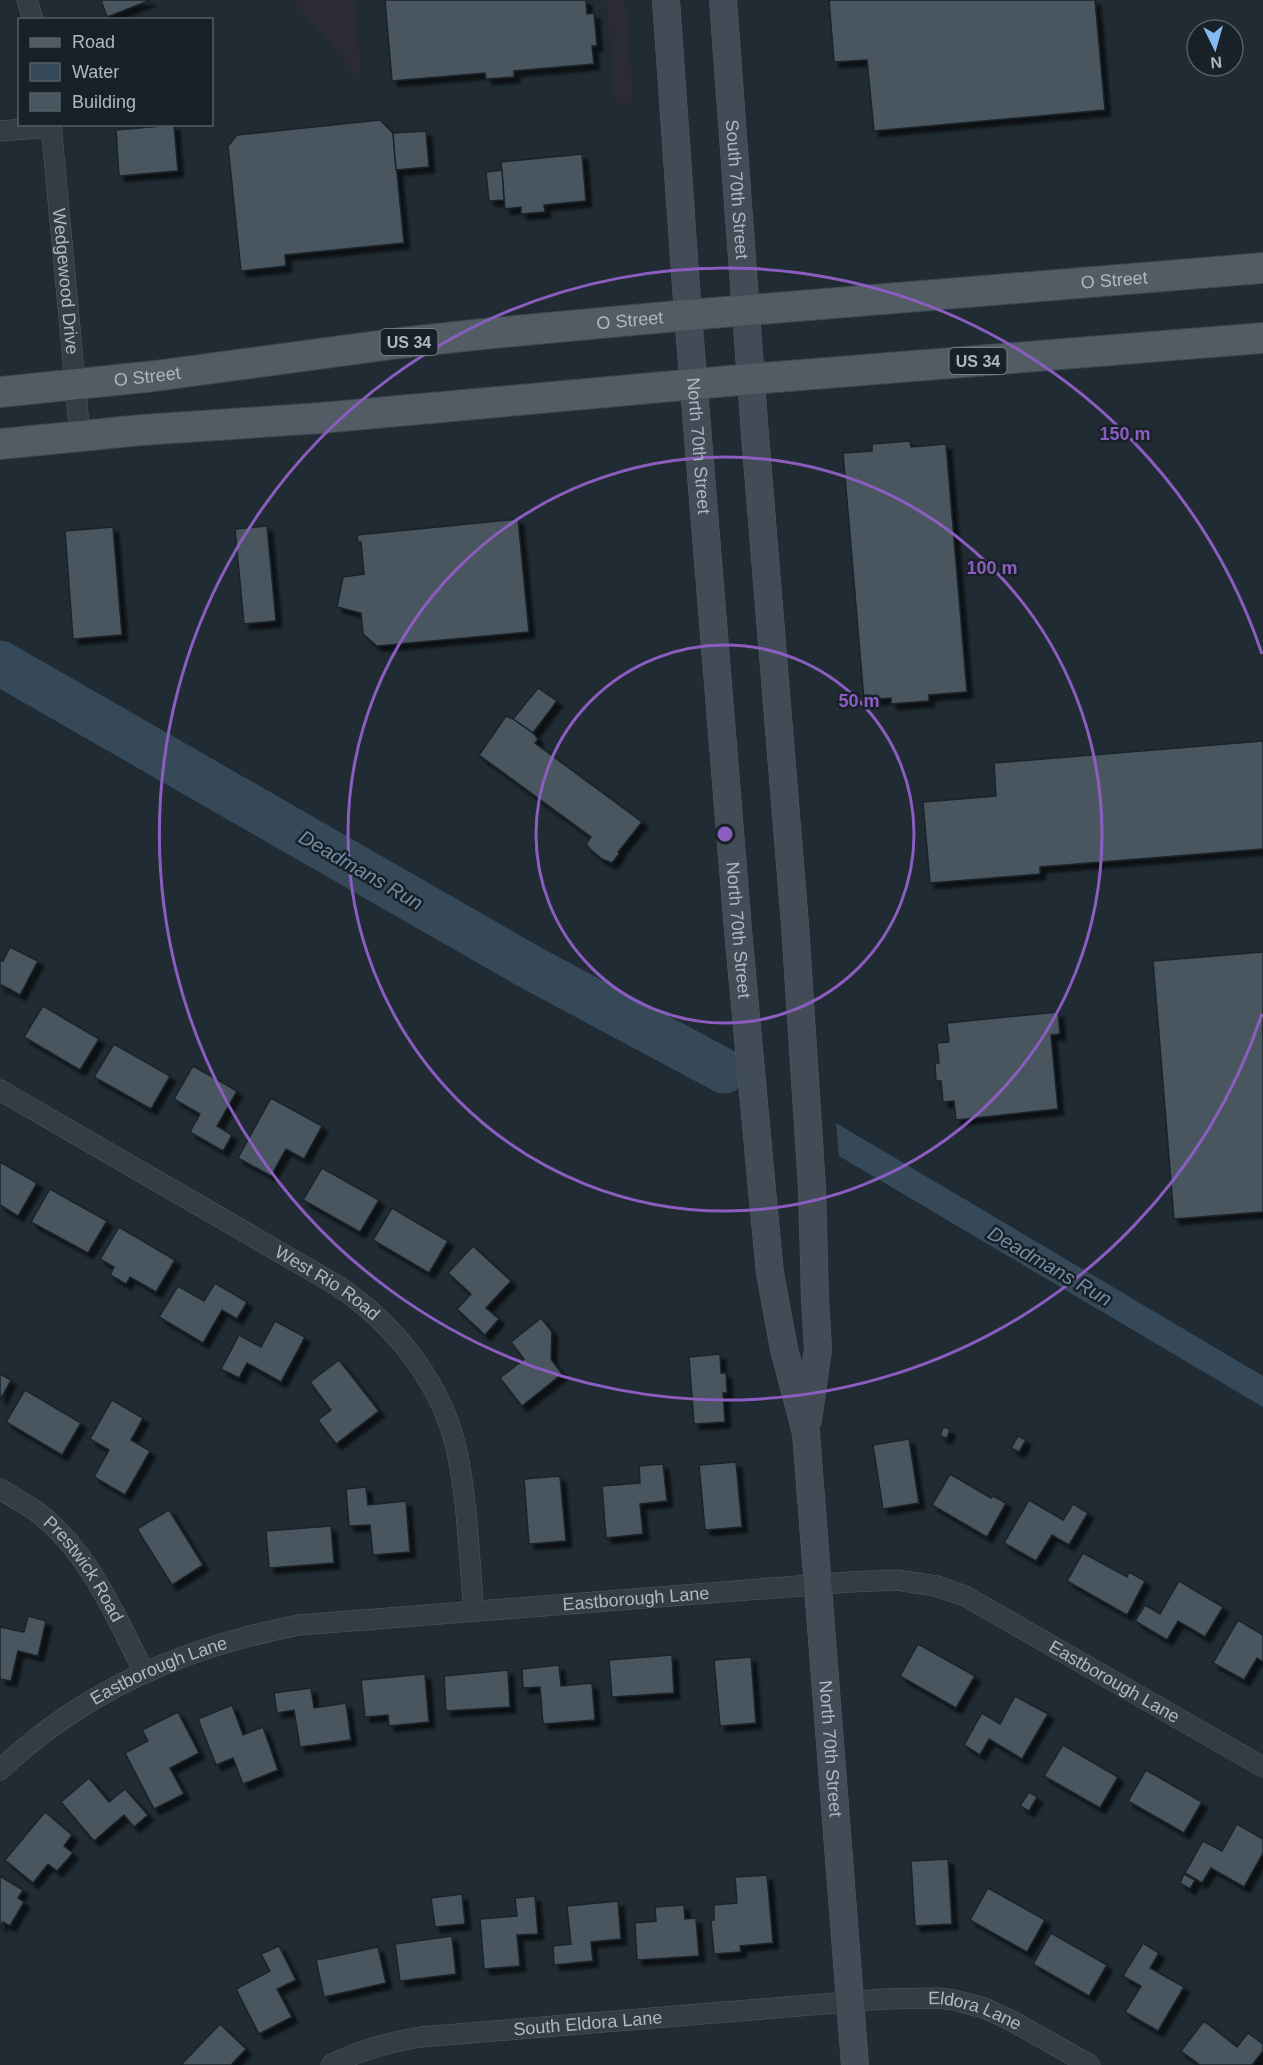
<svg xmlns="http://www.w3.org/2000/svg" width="1263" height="2065" font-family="Helvetica,sans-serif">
  <defs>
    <filter id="shadow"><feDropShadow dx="5.5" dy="5.5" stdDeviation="1.5" flood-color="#0009"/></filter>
  </defs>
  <rect width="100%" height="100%" fill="#202b33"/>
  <g fill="#2b2b36">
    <polygon points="292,0 354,0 362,81"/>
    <polygon points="606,0 625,0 634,103 615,103"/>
  </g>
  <polygon fill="#354959" points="836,1123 1263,1376 1263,1407 839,1156"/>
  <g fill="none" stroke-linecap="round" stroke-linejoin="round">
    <polyline stroke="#354959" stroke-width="45" points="0,663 528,966 724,1071"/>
  </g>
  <g fill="#48565f" stroke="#1b232a" stroke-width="1.5" filter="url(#shadow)">
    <polygon points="101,0 151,0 107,17"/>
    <polygon points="385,0 586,0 587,14 594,13 597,46 592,46 594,64 514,71 514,77 486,79 485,73 392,81"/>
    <polygon points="829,0 1095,0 1105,110 874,131 867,60 834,62"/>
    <polygon points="380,120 393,133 404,243 285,255 286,266 241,271 228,146 237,135"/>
    <polygon points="174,125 178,171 119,176 116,130"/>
    <polygon points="426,131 429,167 396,170 393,133"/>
    <polygon points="582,154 586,201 544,205 545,212 521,214 521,207 505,209 501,162"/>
    <polygon points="502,170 504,200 489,201 486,172"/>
    <polygon points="910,441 911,447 946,444 967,692 929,695 929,701 891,704 891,698 864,700 843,453 872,451 872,444"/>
    <polygon points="518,519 529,632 377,646 363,634 361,613 337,607 343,577 364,574 361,542 358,542 357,535"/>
    <polygon points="267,526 276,621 244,624 235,529"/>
    <polygon points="113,527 122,635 73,639 65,531"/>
    <polygon points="538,688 557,701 533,733 513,719"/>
    <polygon points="506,716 513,719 533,733 538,739 535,743 642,822 618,852 619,854 612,863 602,859 591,850 586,844 591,837 479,755"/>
    <polygon points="1263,741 1263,849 1040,867 1040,874 930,883 923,802 996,796 994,763"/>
    <polygon points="10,947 38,961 20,995 2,985 0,988 0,960 3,961"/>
    <polygon points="1263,952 1263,1212 1174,1219 1153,961"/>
    <polygon points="43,1006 99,1039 80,1070 24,1037"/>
    <polygon points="1058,1012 1060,1034 1051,1035 1058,1109 956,1120 954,1101 943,1102 941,1081 936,1081 935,1063 939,1063 937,1043 949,1042 947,1023"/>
    <polygon points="114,1044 170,1076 151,1109 94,1077"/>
    <polygon points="193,1066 237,1091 217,1126 232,1135 223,1151 190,1132 200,1114 174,1099"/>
    <polygon points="271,1098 322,1126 304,1159 286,1149 271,1176 238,1158"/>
    <polygon points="0,1162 37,1183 18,1216 0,1205"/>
    <polygon points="322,1168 379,1200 360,1232 303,1200"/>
    <polygon points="50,1189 107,1221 88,1253 31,1222"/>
    <polygon points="392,1208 448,1241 429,1273 373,1240"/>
    <polygon points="119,1227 175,1260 156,1292 130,1277 126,1284 110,1275 114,1267 100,1259"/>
    <polygon points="473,1246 511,1281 486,1308 499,1319 485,1335 457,1309 471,1294 448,1273"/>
    <polygon points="215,1283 247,1302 237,1319 222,1310 203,1343 159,1317 178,1286 204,1301"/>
    <polygon points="541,1318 552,1332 551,1359 562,1374 522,1406 500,1378 524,1359 511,1342"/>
    <polygon points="275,1321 305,1337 281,1382 247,1363 239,1378 221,1369 239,1335 261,1347"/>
    <polygon points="720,1354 721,1373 726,1373 727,1393 723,1393 725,1422 694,1424 689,1357"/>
    <polygon points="339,1360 379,1411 336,1444 318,1420 331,1410 310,1382"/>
    <polygon points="0,1374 11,1380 0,1400"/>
    <polygon points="25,1390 81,1423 62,1455 6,1422"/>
    <polygon points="112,1400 143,1418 131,1440 150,1451 125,1495 94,1477 109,1450 90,1439"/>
    <polygon points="943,1427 950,1429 947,1438 940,1436"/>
    <polygon points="1018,1436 1026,1440 1019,1452 1011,1448"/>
    <polygon points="909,1439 919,1503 883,1509 873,1445"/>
    <polygon points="736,1462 742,1527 705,1530 699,1465"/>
    <polygon points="663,1464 667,1501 640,1504 643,1534 606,1538 602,1486 640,1483 639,1466"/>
    <polygon points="950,1474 991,1498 993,1496 1006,1503 987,1537 932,1505"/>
    <polygon points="560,1476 566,1541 529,1544 524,1479"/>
    <polygon points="366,1487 368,1505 406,1501 410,1552 373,1555 370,1525 349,1526 346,1489"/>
    <polygon points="1029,1500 1063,1520 1073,1504 1088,1513 1069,1545 1052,1535 1036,1561 1004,1543"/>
    <polygon points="169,1510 203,1565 172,1585 137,1529"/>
    <polygon points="331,1526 334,1563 269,1568 266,1531"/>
    <polygon points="1083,1553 1127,1577 1129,1572 1145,1581 1127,1615 1067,1581"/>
    <polygon points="1179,1581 1223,1607 1205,1637 1178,1621 1167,1640 1135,1621 1145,1605 1160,1614"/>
    <polygon points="28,1616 46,1621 38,1656 18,1651 11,1681 0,1679 0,1627 24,1632"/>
    <polygon points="1238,1620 1263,1635 1263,1662 1257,1658 1244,1680 1213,1663"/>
    <polygon points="918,1644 975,1676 956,1708 900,1676"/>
    <polygon points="672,1655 674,1693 612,1697 609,1660"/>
    <polygon points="751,1657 756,1723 720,1726 714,1660"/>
    <polygon points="559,1665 561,1686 592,1683 595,1720 543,1724 540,1687 523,1688 522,1669"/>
    <polygon points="508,1670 510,1707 446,1711 444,1676"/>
    <polygon points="425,1674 429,1722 389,1726 388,1715 365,1717 361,1680"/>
    <polygon points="311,1688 314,1708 346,1703 351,1740 300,1747 294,1710 277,1713 274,1693"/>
    <polygon points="1015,1696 1048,1714 1022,1759 989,1739 980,1755 964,1745 982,1713 1000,1724"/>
    <polygon points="232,1705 243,1735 263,1727 278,1770 243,1784 233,1758 216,1765 198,1719"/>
    <polygon points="178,1712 199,1753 170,1768 184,1794 154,1809 125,1753 148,1741 142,1730"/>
    <polygon points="1063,1745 1118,1777 1100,1808 1044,1776"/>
    <polygon points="1146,1770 1202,1802 1184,1833 1128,1801"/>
    <polygon points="89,1778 109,1802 125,1789 148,1815 134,1827 124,1815 94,1841 61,1802"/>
    <polygon points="1029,1792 1037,1797 1029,1811 1020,1806"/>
    <polygon points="45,1812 72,1835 64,1846 73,1853 57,1871 48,1864 33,1883 5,1860"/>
    <polygon points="1237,1824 1263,1839 1263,1853 1244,1887 1211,1868 1202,1883 1185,1873 1203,1841 1222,1851"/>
    <polygon points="948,1859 952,1924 915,1926 911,1861"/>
    <polygon points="1184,1874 1195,1880 1190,1889 1180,1883"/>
    <polygon points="767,1875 773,1943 740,1946 741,1952 714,1954 711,1920 714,1920 714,1905 737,1903 735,1877"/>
    <polygon points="0,1876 23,1890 18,1898 24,1902 10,1926 3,1922 0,1927"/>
    <polygon points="988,1888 1045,1920 1027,1952 970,1920"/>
    <polygon points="462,1894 465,1924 435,1927 431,1898"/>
    <polygon points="535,1896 538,1934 517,1935 520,1966 484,1969 480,1919 517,1916 515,1898"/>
    <polygon points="618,1901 621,1939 591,1942 593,1961 554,1965 553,1946 571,1944 567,1906"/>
    <polygon points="684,1905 685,1919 696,1918 699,1956 637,1960 635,1923 656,1921 655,1907"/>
    <polygon points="1051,1933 1107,1965 1089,1996 1033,1964"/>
    <polygon points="452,1936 456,1974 400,1981 395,1944"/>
    <polygon points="1143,1943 1159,1953 1150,1968 1184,1987 1158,2031 1125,2012 1141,1986 1123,1976"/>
    <polygon points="279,1946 296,1980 277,1989 292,2017 259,2034 236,1989 270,1971 261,1954"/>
    <polygon points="378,1947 386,1983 324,1997 316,1960"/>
    <polygon points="1204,2021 1237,2047 1248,2033 1263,2044 1263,2051 1252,2065 1200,2065 1181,2051"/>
    <polygon points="220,2024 246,2049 231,2065 181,2065"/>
  </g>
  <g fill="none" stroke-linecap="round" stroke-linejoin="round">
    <g stroke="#515a62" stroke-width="21">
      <g id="street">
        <polyline points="27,0 33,20"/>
        <path id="s1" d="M51,124L80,436"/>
        <polyline points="0,131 51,127"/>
        <path id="s2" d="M0,1090L338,1286C396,1325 445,1387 458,1457C468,1507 469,1560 474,1611"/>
        <path id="s3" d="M0,1489C12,1496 24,1503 36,1511C89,1551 115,1615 144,1672"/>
        <path id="s4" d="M0,1770C85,1689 186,1647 299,1625L850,1582L897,1580L936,1586L965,1596L1263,1767"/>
        <path id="s5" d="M331,2065C359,2050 390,2042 421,2037L884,1999L938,1998L954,2000L984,2008L1012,2021L1090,2065"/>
      </g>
    </g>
    <g stroke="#515a62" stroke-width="28">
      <g id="secondary">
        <path id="s6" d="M666,0L688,315L738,930L762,1190L770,1273L784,1349L806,1433L855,2065"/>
        <path id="s7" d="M723,0L755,435L795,925L812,1188L815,1299L818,1349L808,1420"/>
      </g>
    </g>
    <g stroke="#3d454d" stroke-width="32">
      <g id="primary">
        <path id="s8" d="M0,392L155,376L400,343L483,334L688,315L1263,268"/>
        <polyline points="0,444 142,430 321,418 751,379 1263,338"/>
      </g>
    </g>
    <use href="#street" stroke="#333d44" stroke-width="20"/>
    <use href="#secondary" stroke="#424c57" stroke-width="27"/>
    <use href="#primary" stroke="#515c64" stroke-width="30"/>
  </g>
  <g fill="none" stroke="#8c5dc0" stroke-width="3">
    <circle cx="725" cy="834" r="189"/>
    <circle cx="725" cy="834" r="377"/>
    <path d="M1262 1014A566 566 0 1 1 1262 654"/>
  </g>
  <g text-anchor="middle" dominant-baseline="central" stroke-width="5" stroke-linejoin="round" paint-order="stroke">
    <g fill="#192128" stroke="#818b93" stroke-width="1.5">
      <rect x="380.5" y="329" width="57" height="26" rx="4.5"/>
      <rect x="949.5" y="348" width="57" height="26" rx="4.5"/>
    </g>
    <g font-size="16" font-weight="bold" fill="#adb8c1">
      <text x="409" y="342">US 34</text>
      <text x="978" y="361">US 34</text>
    </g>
    <g font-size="18" fill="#adb8c1" stroke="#192128">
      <text stroke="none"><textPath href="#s7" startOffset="190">South 70th Street</textPath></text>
      <text stroke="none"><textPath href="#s1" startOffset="158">Wedgewood Drive</textPath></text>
      <text stroke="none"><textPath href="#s8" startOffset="1120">O Street</textPath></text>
      <text stroke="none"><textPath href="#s8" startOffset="634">O Street</textPath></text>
      <text stroke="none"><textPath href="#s8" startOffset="148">O Street</textPath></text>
      <text stroke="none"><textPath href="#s6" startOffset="447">North 70th Street</textPath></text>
      <text stroke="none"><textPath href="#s6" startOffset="933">North 70th Street</textPath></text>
      <text stroke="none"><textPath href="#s2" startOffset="380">West Rio Road</textPath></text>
      <text stroke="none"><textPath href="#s3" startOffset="118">Prestwick Road</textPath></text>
      <text stroke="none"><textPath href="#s4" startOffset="675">Eastborough Lane</textPath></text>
      <text stroke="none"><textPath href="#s4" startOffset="189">Eastborough Lane</textPath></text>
      <text stroke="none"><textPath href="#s4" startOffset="1179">Eastborough Lane</textPath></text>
      <text stroke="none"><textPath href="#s6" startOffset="1758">North 70th Street</textPath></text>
      <text stroke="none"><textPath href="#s5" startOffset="652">Eldora Lane</textPath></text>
      <text stroke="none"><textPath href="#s5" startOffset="262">South Eldora Lane</textPath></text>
    </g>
    <g font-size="20" font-style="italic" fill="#708da3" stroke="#192128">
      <text transform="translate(361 870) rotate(30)">Deadmans Run</text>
      <text transform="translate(1050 1266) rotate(30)">Deadmans Run</text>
    </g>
  </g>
  <circle cx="725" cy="834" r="9" fill="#8c5dc0" stroke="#192128" stroke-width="3"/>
  <g font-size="18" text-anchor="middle" font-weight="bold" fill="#8c5dc0" stroke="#192128" stroke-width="5" stroke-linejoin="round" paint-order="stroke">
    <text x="1125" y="440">150 m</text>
    <text x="992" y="574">100 m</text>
    <text x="859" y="707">50 m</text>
  </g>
  <rect x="18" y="18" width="195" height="108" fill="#192128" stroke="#545d65" stroke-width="1.5"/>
  <rect x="30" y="38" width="30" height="9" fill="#515c64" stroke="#545d65" stroke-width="1.5"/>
  <text x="72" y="48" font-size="18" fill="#adb8c1">Road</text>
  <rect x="30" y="63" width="30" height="18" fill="#354959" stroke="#545d65" stroke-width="1.5"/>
  <text x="72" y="78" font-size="18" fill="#adb8c1">Water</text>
  <rect x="30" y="93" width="30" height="18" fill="#48565f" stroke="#545d65" stroke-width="1.5"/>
  <text x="72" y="108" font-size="18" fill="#adb8c1">Building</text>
  <g transform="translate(1215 48) rotate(175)"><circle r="28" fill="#192128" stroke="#545d65" stroke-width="1.5"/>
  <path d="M0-4.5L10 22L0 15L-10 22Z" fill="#85bcef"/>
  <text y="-9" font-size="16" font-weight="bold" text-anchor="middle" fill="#adb8c1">N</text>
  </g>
</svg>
